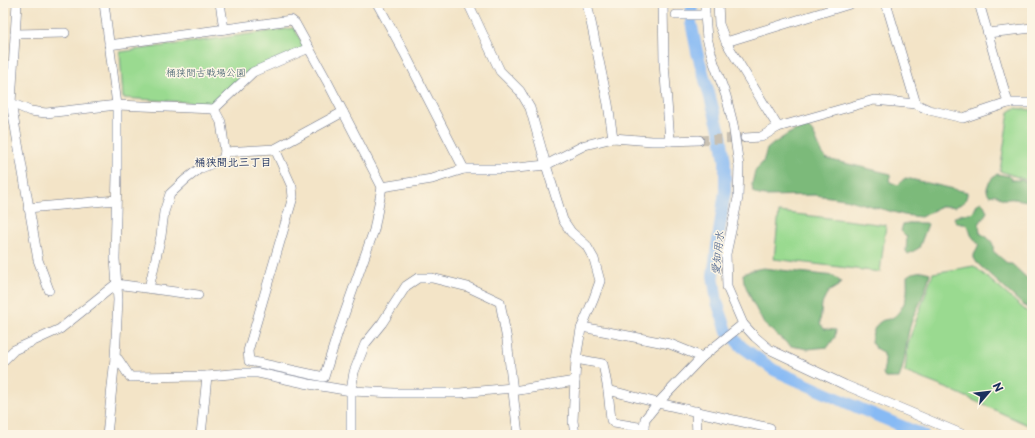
<svg xmlns="http://www.w3.org/2000/svg" width="1035" height="438" font-family="'Playpen Sans','Klee One',sans-serif">
  <rect width="100%" height="100%" fill="#fcf5e5"/>
  <filter id="ink" filterUnits="userSpaceOnUse"><feTurbulence type="fractalNoise" baseFrequency=".025" numOctaves="2"/><feDisplacementMap in="SourceGraphic" scale="8" xChannelSelector="R" yChannelSelector="G"/><feConvolveMatrix kernelMatrix="1 2 1 2 8 2 1 2 1" color-interpolation-filters="sRGB"/></filter>
  <filter id="wash" filterUnits="userSpaceOnUse"><feTurbulence type="fractalNoise" baseFrequency=".012" numOctaves="4" result="noise"/><feDisplacementMap in="SourceGraphic" scale="16" xChannelSelector="R" yChannelSelector="G"/><feGaussianBlur stdDeviation="0.9" result="paint"/><feColorMatrix in="noise" values="0 0 0 0 0 0 0 0 0 0 0 0 0 0 0 0 0 1.4 0 .05"/><feComposite in="paint" operator="in"/></filter>
  <g filter="url(#wash)">
    <rect width="100%" height="100%" fill="#f3e4c7"/>
    <g fill="#9ada90" stroke="#5a8477">
      <polygon points="294,28 306,50 253,70 216,104 123,98 120,52"/>
      <polygon points="1015,108 1032,110 1032,182 1000,171 1009,112"/>
      <polygon points="779,212 886,225 880,272 774,259"/>
      <polygon points="974,266 1032,316 1032,427 951,390 905,372 908,343 933,273"/>
    </g>
    <g fill="#7bba7a" stroke="#4b746c">
      <path d="M805,126C814,128 817,143 821,151C823,154 825,157 827,159L891,174L889,179L890,182L898,185C901,183 902,179 906,178L967,192V195L965,201L961,204L955,207L948,206L940,207L921,217L904,215L845,199L815,195L765,196L759,195L753,192L752,184L755,171L763,162L767,149L773,144L788,134Z"/>
      <path d="M997,174L1009,176L1012,180H1022L1032,185V199L1029,201C1024,201 1019,199 1014,199C1010,198 1007,200 1004,199C997,198 1000,192 990,196C988,193 987,192 987,189C987,184 993,177 997,174Z"/>
      <path d="M982,202L985,207L987,212L979,224L980,233C988,238 995,241 993,251L1008,264H1012L1032,283V312L1027,307L1023,305L977,263L974,258V255L979,245L971,235L969,228L965,224C960,224 956,224 954,218C960,214 964,213 971,214L974,211L977,204Z"/>
      <polygon points="909,223 926,223 928,224 919,248 908,254 906,251 907,237 901,231 903,224"/>
      <polygon points="763,268 834,276 841,282 838,286 828,292 822,304 820,323 824,329 836,330 835,337 828,347 808,349 791,346 783,340 764,324 752,301 744,282 743,274 753,270"/>
      <path d="M922,271L930,273C928,283 924,293 920,303C917,309 914,314 912,320C905,339 907,359 899,378H885L883,373L885,363L884,358L882,352L875,348L871,342C872,335 874,326 880,322C883,319 888,320 892,318C898,315 904,305 906,298C908,292 907,282 907,276L912,273Z"/>
    </g>
    <g fill="none" stroke-linecap="round" stroke-linejoin="round">
      <polyline stroke="#87baf4" stroke-width="12" points="692,3 691,22 697,52 721,136 725,161 725,191 713,275 717,302 727,331 742,347 774,370 861,409 923,435"/>
    </g>
  </g>
  <g filter="url(#ink)">
    <g fill="none" stroke-linecap="round" stroke-linejoin="round">
      <polyline stroke="#c8c0b2" stroke-width="9" stroke-dasharray="9 4.5" stroke-linecap="butt" points="699,140 742,138"/>
      <g stroke="#676e83" stroke-width="10">
        <g id="street">
          <polyline points="17,3 11,103 38,260 49,290"/>
          <polyline points="104,3 117,105 117,174 115,259 118,300 115,358 107,435"/>
          <polyline points="220,3 224,29"/>
          <polyline points="377,3 404,52 464,169"/>
          <polyline points="469,3 470,7 500,71 520,91 530,108 546,165 563,220 571,232 586,245 594,259 600,281 594,298 581,329 576,359 573,421 575,435"/>
          <polyline points="587,3 608,104 613,138"/>
          <polyline points="705,3 705,15 707,38 714,63 726,96 733,124 739,166 738,198 726,254 727,287 743,324 755,337 769,349 845,385 964,435"/>
          <polyline points="718,3 719,24 726,42 778,127 874,100 916,104 929,110 963,118 1008,103 1032,103"/>
          <polyline points="886,3 916,104"/>
          <polyline points="979,3 1008,103"/>
          <polyline points="676,15 705,15"/>
          <polyline points="988,33 1032,28"/>
          <polyline points="15,34 65,33"/>
          <polyline points="726,42 853,3"/>
          <polyline points="109,45 291,20 295,23 327,81 382,187 432,179 464,169 507,169 546,165 585,145 613,138 652,141 670,141 664,63 663,3"/>
          <polyline points="3,104 11,103 30,111 46,113 117,105 214,109 221,122 225,152 223,159 199,169 185,180 170,194 164,212 161,236 149,288"/>
          <polyline points="214,109 253,72 309,48"/>
          <polyline points="745,138 761,137 778,127"/>
          <polyline points="670,141 699,140"/>
          <polyline points="275,149 292,187 293,197 248,351 249,361 324,377 338,332 374,230 382,187"/>
          <polyline points="225,152 275,149 343,112"/>
          <polyline points="28,208 116,200"/>
          <polyline points="582,327 670,344 702,357"/>
          <polyline points="115,358 118,359 130,377 207,376 201,435"/>
          <polyline points="576,359 603,364 608,390 611,420 614,423 644,428"/>
          <polyline points="3,361 14,350 60,329 116,284 198,295"/>
          <polyline points="207,376 242,373 258,373 309,384 351,391 395,393 460,393 512,388"/>
          <polyline points="608,390 658,403 770,428"/>
          <polyline points="513,391 575,381"/>
          <polyline points="696,411 697,435"/>
          <polyline points="351,435 351,391 354,372 365,344 382,323 406,286 418,278 432,278 468,287 500,302 507,340 518,435"/>
          <polyline points="643,435 645,419 658,403 702,357 743,324"/>
        </g>
      </g>
      <use href="#street" stroke="#fff" stroke-width="9"/>
    </g>
  </g>
  <g text-anchor="middle" dominant-baseline="central" stroke-width="3" stroke-linejoin="round" paint-order="stroke">
    <g font-size="10" fill="#3b5a6a" stroke="#fcf5e5">
      <text x="206" y="71">桶狭間古戦場公園</text>
    </g>
    <g font-size="11" font-weight="bold" fill="#1b2f5e" stroke="#fcf5e5">
      <text x="233" y="161">桶狭間北三丁目</text>
    </g>
    <g font-size="11" font-style="italic" fill="#365284" stroke="#fcf5e5">
      <text transform="translate(717 253) rotate(-84)">愛知用水</text>
    </g>
  </g>
  <rect width="1035" height="438" fill="none" stroke="#fcf5e5" stroke-width="16"/>
  <g transform="translate(989 392) rotate(62)" stroke="#fcf5e5" stroke-width="3" paint-order="stroke">
  <path d="M0-3L7 15L0 10L-7 15Z" fill="#1b2f5e"/>
  <text y="-6" font-size="11" font-weight="bold" text-anchor="middle" fill="#1b2f5e">N</text>
  </g>
</svg>
